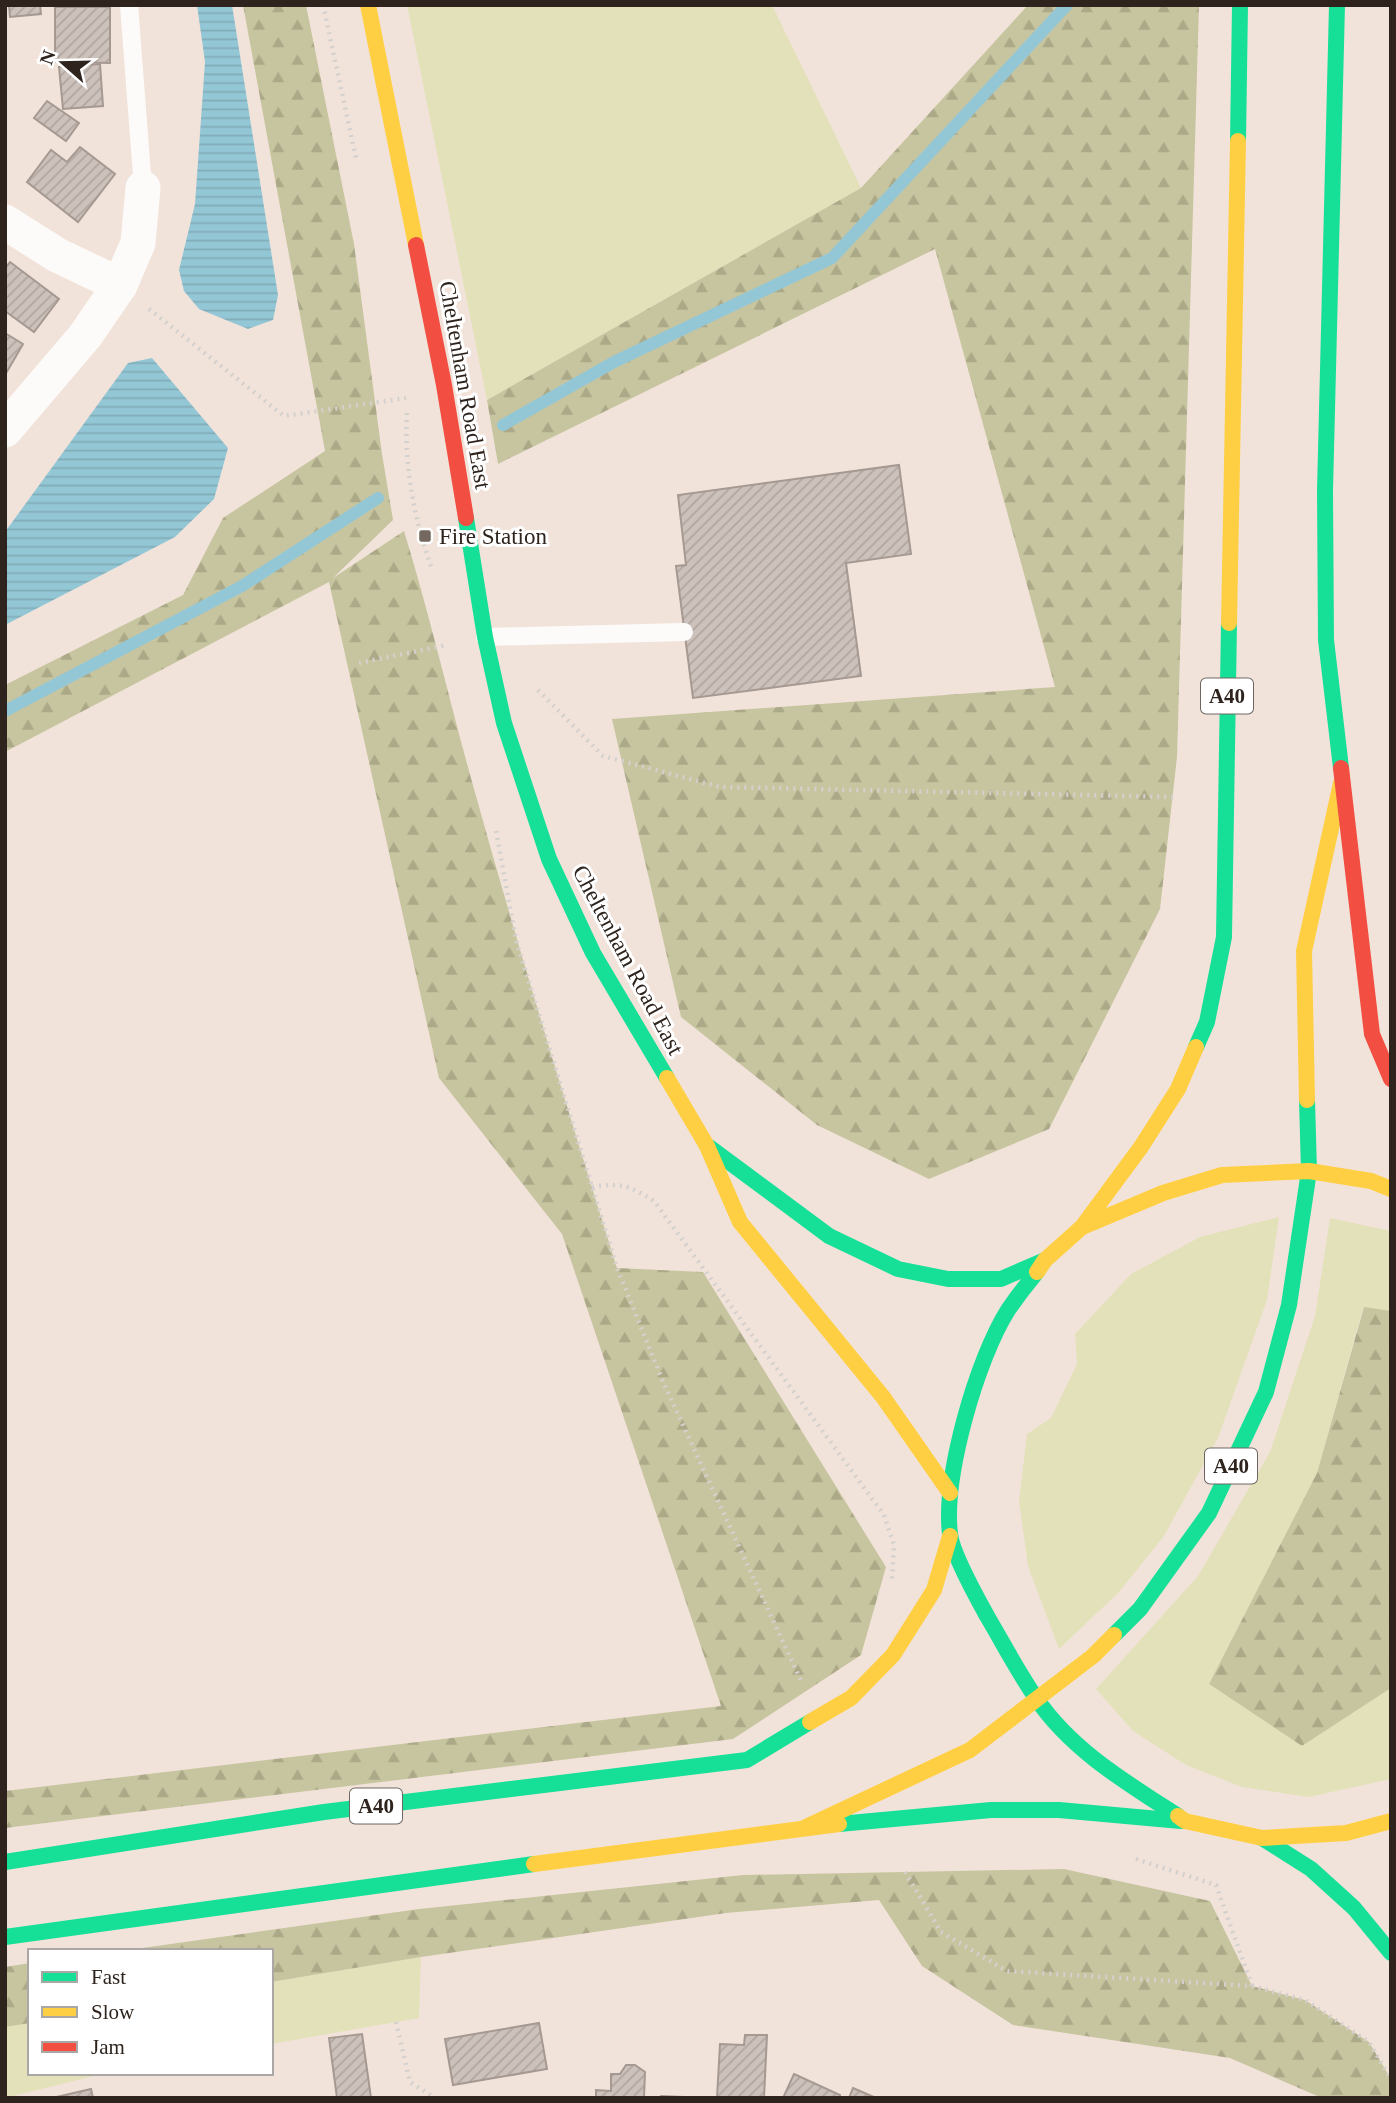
<svg xmlns="http://www.w3.org/2000/svg" width="1396" height="2103" font-family="Georgia,serif">
  <defs>
    <pattern id="forest-firs" width="22" height="20" patternUnits="userSpaceOnUse" patternTransform="scale(1.75)"><rect width="22" height="20" fill="#c7c59f"/><path d="M5 1l3.5 6h-7zM16 11l3.5 6h-7z" fill="#aba988"/></pattern>
    <pattern id="water-rules" width="6" height="5" patternUnits="userSpaceOnUse" patternTransform="scale(1.75)"><rect width="6" height="5" fill="#94c7d6"/><path d="M0 2.5h6" fill="none" stroke="#80abb7"/></pattern>
    <pattern id="building-hatch" width="6" height="6" patternUnits="userSpaceOnUse" patternTransform="scale(1.75)"><rect width="6" height="6" fill="#cdc1bb"/><path d="M-1 1l2-2M0 6l6-6M5 7l2-2" fill="none" stroke="#b0a6a0"/></pattern>
  </defs>
  <rect width="100%" height="100%" fill="#f2e3da"/>
  <g fill="#e3e1ba">
    <polygon points="407,5 772,5 861,188 487,400"/>
    <polygon points="1279,1217 1267,1300 1218,1438 1164,1536 1119,1592 1059,1649 1028,1566 1019,1501 1027,1434 1051,1418 1077,1364 1075,1334 1131,1274 1200,1237"/>
    <polygon points="1330,1218 1391,1231 1391,1311 1363,1308 1317,1473 1209,1684 1302,1746 1391,1688 1391,1779 1309,1797 1242,1787 1186,1765 1133,1731 1096,1689 1198,1576 1270,1452 1315,1316"/>
    <polygon points="421,1957 419,2018 271,2044 271,1982"/>
    <polygon points="30,2023 30,2073 106,2073 5,2098 5,2027"/>
  </g>
  <g fill="url(#forest-firs)">
    <path d="M243,5H306L354,244L382,454L393,520L333,578L404,531C431,619 451,708 476,796C520,954 568,1111 617,1268L703,1272L886,1567L861,1655L733,1739L5,1828V1791L721,1706L562,1234L439,1078L329,582L5,752V685L183,595L223,518L325,451Z"/>
    <polygon points="1028,5 1199,5 1177,757 1160,909 1049,1129 929,1179 817,1125 681,1017 612,719 1055,687 935,249 498,464 487,400 861,188"/>
    <polygon points="1364,1307 1391,1311 1391,1688 1302,1746 1209,1684 1317,1473"/>
    <polygon points="1064,1869 1210,1901 1252,1986 1305,2000 1369,2042 1391,2079 1391,2098 1322,2098 1230,2058 1013,2025 922,1966 879,1900 726,1913 421,1957 271,1982 271,1951 121,1951 419,1909 743,1875"/>
    <polygon points="30,1963 30,2023 5,2027 5,1967"/>
  </g>
  <g fill="url(#water-rules)">
    <polygon points="197,5 232,5 278,295 273,320 248,329 199,309 184,291 179,270 195,204 205,62"/>
    <polygon points="152,358 228,448 214,499 175,537 5,625 5,532 128,363"/>
  </g>
  <g fill="none" stroke-linecap="round" stroke-linejoin="round">
    <g stroke="#94c7d6" stroke-width="12">
      <polyline points="503,425 614,362 832,258 1067,5"/>
      <polyline points="5,711 242,586 378,498"/>
    </g>
  </g>
  <g fill="url(#building-hatch)" stroke="#a59992" stroke-width="2">
    <polygon points="9,5 40,5 41,14 10,17"/>
    <polygon points="55,7 110,7 110,63 55,62"/>
    <polygon points="100,64 103,106 63,109 59,67"/>
    <polygon points="47,101 79,123 66,141 34,118"/>
    <polygon points="80,147 115,174 78,222 27,182 51,150 67,162"/>
    <polygon points="10,262 59,299 34,332 5,311 5,268"/>
    <polygon points="5,333 23,344 5,375"/>
    <polygon points="899,465 911,554 846,563 861,676 693,698 676,566 686,565 678,495"/>
    <polygon points="539,2023 547,2069 453,2085 445,2039"/>
    <polygon points="362,2034 371,2098 337,2098 329,2038"/>
    <polygon points="745,2035 767,2035 764,2098 717,2098 720,2044 744,2045"/>
    <polygon points="626,2065 635,2065 645,2072 644,2098 596,2098 596,2090 611,2091 611,2074 620,2074"/>
    <polygon points="794,2074 840,2095 839,2098 783,2098"/>
    <polygon points="853,2088 876,2098 849,2098"/>
    <polygon points="91,2089 93,2098 52,2098"/>
    <polygon points="661,2096 707,2098 661,2098"/>
  </g>
  <g fill="none" stroke-linecap="round" stroke-linejoin="round">
    <g stroke="#d4d0cd" stroke-width="4.5" stroke-dasharray="2 5" stroke-linecap="butt">
      <polyline points="323,5 356,158"/>
      <polyline points="149,309 284,416 406,398"/>
      <path d="M407,413C404,466 414,519 432,569"/>
      <polyline points="359,663 447,645"/>
      <polyline points="538,690 603,756 720,787 1175,797"/>
      <polyline points="496,831 516,940 617,1268 664,1384 802,1683"/>
      <path d="M592,1187C621,1182 630,1186 654,1201L884,1515L894,1545L892,1581"/>
      <polyline points="1136,1859 1216,1885 1252,1986"/>
      <polyline points="905,1872 941,1932 1007,1971 1252,1986 1305,2000 1369,2042 1391,2079"/>
      <polyline points="396,2022 410,2082 435,2098"/>
    </g>
    <g stroke="#fdfbf9" stroke-width="18">
      <polyline points="129,5 143,188"/>
      <polyline points="485,637 684,632"/>
    </g>
    <g stroke="#fdfbf9" stroke-width="35">
      <polyline points="5,222 57,255 120,285"/>
      <polyline points="5,430 85,336 120,285 138,243 143,188"/>
    </g>
    <g stroke="#16e098" stroke-width="16">
      <polyline points="1337,5 1325,491 1326,640 1341,768"/>
      <polyline points="1238,141 1240,5"/>
      <polyline points="466,518 485,637 504,723 549,859 593,953 667,1078"/>
      <polyline points="1196,1047 1207,1022 1224,937 1229,623"/>
      <polyline points="709,1147 829,1236 898,1269 948,1279 1001,1279 1045,1260"/>
      <path d="M1037,1272C1027,1284 1017,1297 1008,1310C977,1359 943,1476 950,1534C952,1553 977,1598 987,1616C1003,1643 1018,1672 1036,1698C1071,1750 1127,1783 1178,1816"/>
      <polyline points="1114,1635 1140,1609 1209,1513 1266,1392 1289,1305 1309,1171 1307,1100"/>
      <polyline points="839,1824 991,1810 1059,1810 1181,1821"/>
      <polyline points="1262,1838 1311,1869 1354,1908 1391,1953"/>
      <polyline points="5,1862 324,1812 747,1760 810,1722"/>
      <polyline points="5,1937 534,1864"/>
    </g>
    <g stroke="#ffcf43" stroke-width="16">
      <polyline points="368,5 416,245"/>
      <polyline points="1229,623 1238,141"/>
      <polyline points="667,1078 707,1146 740,1222 883,1397 950,1493"/>
      <polyline points="1307,1100 1304,951 1341,783"/>
      <polyline points="1082,1227 1141,1147 1178,1089 1196,1047"/>
      <polyline points="1037,1272 1045,1260 1082,1227 1163,1193 1222,1175 1309,1171 1371,1181 1391,1189"/>
      <polyline points="810,1722 851,1698 893,1655 934,1590 950,1536"/>
      <polyline points="1178,1816 1185,1821 1262,1838 1346,1833 1391,1821"/>
      <polyline points="806,1827 970,1750 1093,1656 1114,1635"/>
      <polyline points="534,1864 839,1824"/>
    </g>
    <g stroke="#f24e42" stroke-width="16">
      <polyline points="416,245 444,385 466,518"/>
      <polyline points="1341,768 1372,1034 1391,1079"/>
    </g>
  </g>
  <rect fill="#73675f" stroke="#fff" stroke-width="2.5" x="418" y="529" width="14" height="14" rx="3.5"/>
  <g text-anchor="middle" dominant-baseline="central" stroke-width="6" stroke-linejoin="round" paint-order="stroke">
    <g fill="#fff" stroke="#6d6661" stroke-width="2">
      <rect x="1201" y="678.5" width="52" height="35" rx="5"/>
      <rect x="1205" y="1448.5" width="52" height="35" rx="5"/>
      <rect x="350" y="1788.5" width="52" height="35" rx="5"/>
    </g>
    <g font-size="21" font-weight="bold" fill="#2e241d">
      <text x="1227" y="696">A40</text>
      <text x="1231" y="1466">A40</text>
      <text x="376" y="1806">A40</text>
    </g>
    <g font-size="23" fill="#2e241d" stroke="#fff">
      <text transform="translate(465 385) rotate(80)">Cheltenham Road East</text>
      <text transform="translate(628 960) rotate(62)">Cheltenham Road East</text>
    </g>
    <g font-size="23" fill="#2e241d" stroke="#fff" text-anchor="start">
      <text x="439" y="536">Fire Station</text>
    </g>
  </g>
  <rect width="1396" height="2103" fill="none" stroke="#2e241d" stroke-width="14"/>
  <rect x="28" y="1949" width="245" height="126" fill="#ffffff" stroke="#aba7a5" stroke-width="2"/>
  <rect x="42" y="1972" width="35" height="10" fill="#16e098" stroke="#aba7a5" stroke-width="2"/>
  <text x="91" y="1984" font-size="21" fill="#2e241d">Fast</text>
  <rect x="42" y="2007" width="35" height="10" fill="#ffcf43" stroke="#aba7a5" stroke-width="2"/>
  <text x="91" y="2019" font-size="21" fill="#2e241d">Slow</text>
  <rect x="42" y="2042" width="35" height="10" fill="#f24e42" stroke="#aba7a5" stroke-width="2"/>
  <text x="91" y="2054" font-size="21" fill="#2e241d">Jam</text>
  <g transform="translate(63 63) rotate(290)" stroke="#ffffff" stroke-width="5" paint-order="stroke">
  <path d="M0-5L12 26L0 18L-12 26Z" fill="#2e241d"/>
  <text y="-10" font-size="19" font-weight="bold" text-anchor="middle" fill="#2e241d">N</text>
  </g>
</svg>
